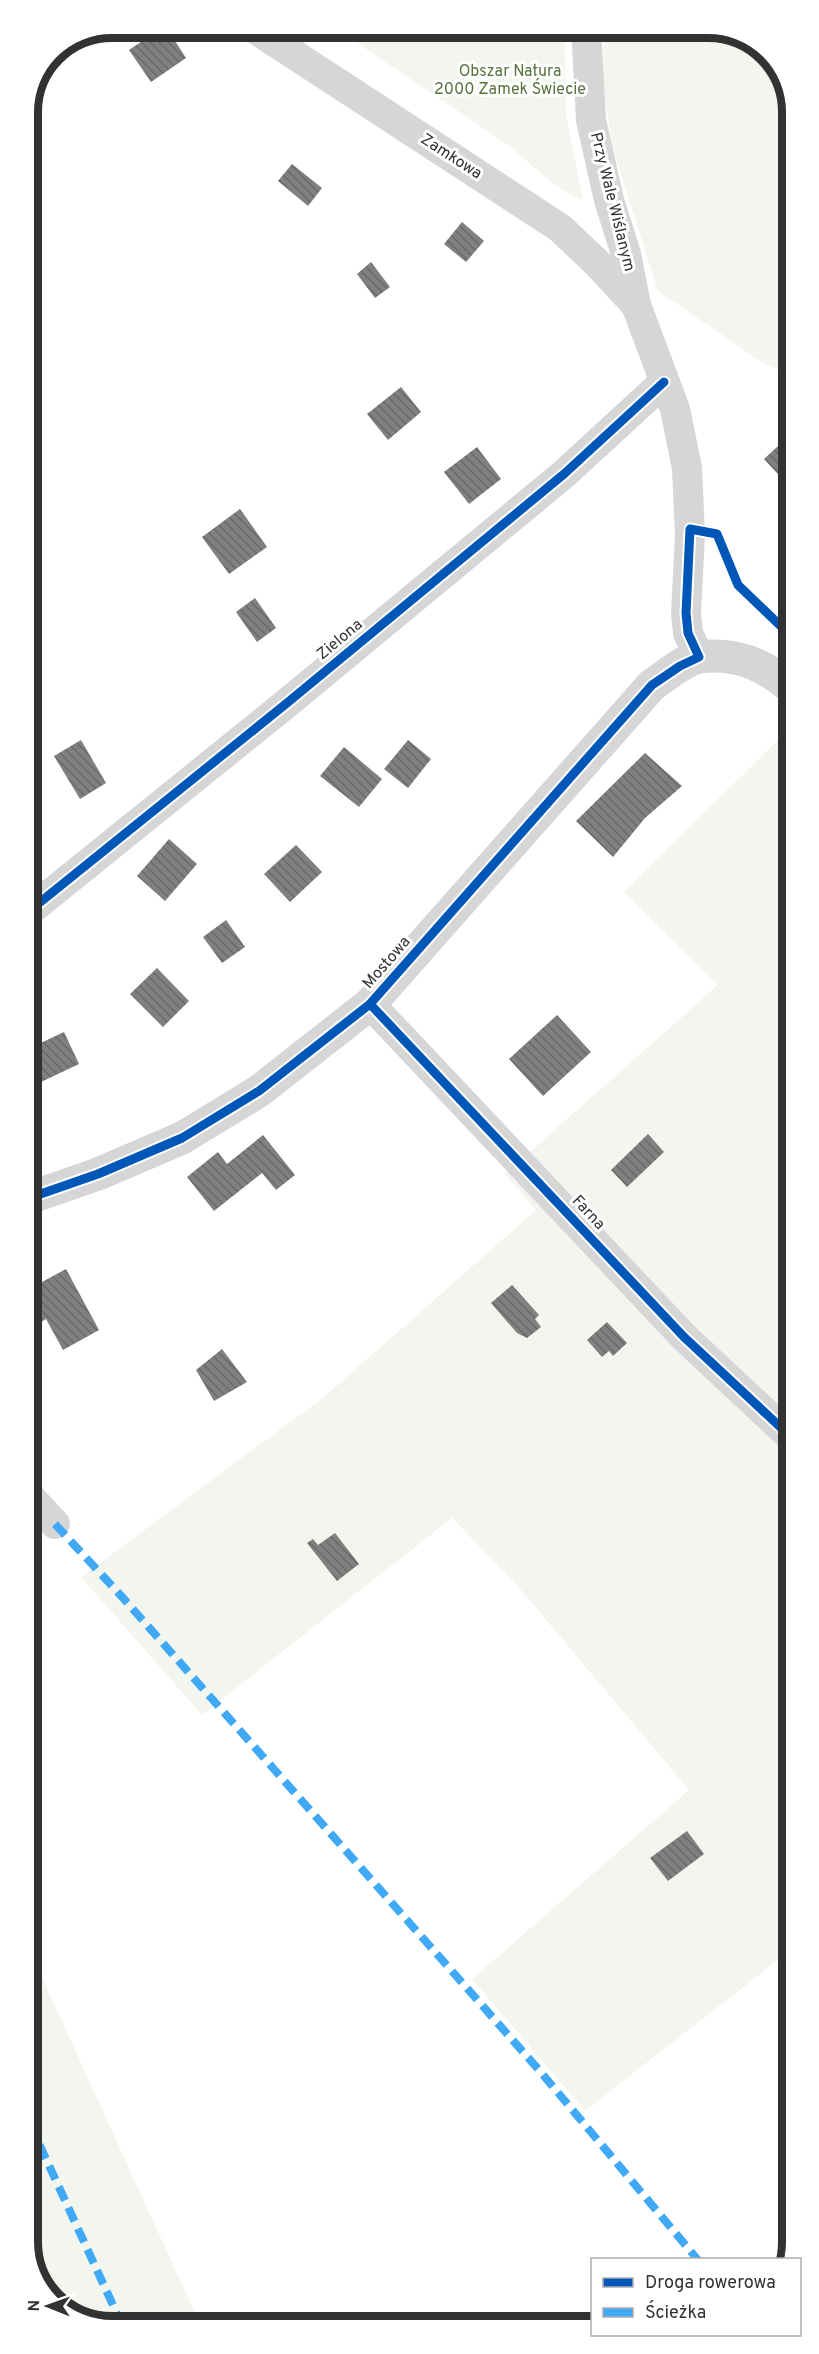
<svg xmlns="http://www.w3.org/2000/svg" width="819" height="2354" font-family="Overpass,sans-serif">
  <defs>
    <pattern id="building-back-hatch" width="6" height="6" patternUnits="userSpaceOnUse" patternTransform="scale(1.5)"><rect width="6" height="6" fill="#808080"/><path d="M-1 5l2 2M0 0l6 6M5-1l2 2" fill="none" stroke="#696969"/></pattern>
  </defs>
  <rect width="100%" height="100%" fill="#fff"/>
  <g fill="#f3f6ee">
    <path d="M335,27H565L566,115L583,200C555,191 533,164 509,146C452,106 392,68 335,27Z"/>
    <polygon points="604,27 713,27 759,45 789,90 789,373 763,363 658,291 612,146 603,82"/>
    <polygon points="790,728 792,1949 585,2111 472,1979 689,1790 516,1584 452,1518 202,1715 81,1577 324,1397 536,1210 505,1174 718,985 624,892"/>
    <polygon points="30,1951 201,2326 106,2327 56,2306 30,2264"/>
  </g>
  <g fill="url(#building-back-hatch)">
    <polygon points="163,27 166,27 186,58 151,82 129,50"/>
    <polygon points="292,164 322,188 308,206 278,181"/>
    <polygon points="462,222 484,241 466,262 444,244"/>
    <polygon points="371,262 390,287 375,298 357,274"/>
    <polygon points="401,387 421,412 388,440 367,414"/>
    <polygon points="789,436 790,482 787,484 764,459"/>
    <polygon points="477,447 501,479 469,504 444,472"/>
    <polygon points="240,509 267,547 229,574 202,537"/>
    <polygon points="255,598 276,628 257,642 236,612"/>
    <polygon points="81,740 106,783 80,799 54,756"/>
    <polygon points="408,740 431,759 408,788 384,769"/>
    <polygon points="344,747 382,779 359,807 320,776"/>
    <polygon points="645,753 682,786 645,818 613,857 576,821"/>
    <polygon points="169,839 197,864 165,901 137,876"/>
    <polygon points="296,845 322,872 290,902 264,874"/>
    <polygon points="226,920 245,947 222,963 203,937"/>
    <polygon points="157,968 189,1001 163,1027 130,994"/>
    <polygon points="557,1015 591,1052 543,1096 509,1059"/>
    <polygon points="64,1032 79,1064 41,1082 28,1054 28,1049"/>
    <polygon points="648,1134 664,1152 627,1187 611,1170"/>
    <polygon points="263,1135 295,1175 276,1190 262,1173 214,1211 187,1177 218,1152 227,1164"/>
    <polygon points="66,1269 99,1330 63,1350 46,1319 29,1329 29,1289"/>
    <polygon points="512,1285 539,1315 535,1319 541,1327 527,1338 517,1333 491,1303"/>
    <polygon points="607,1322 627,1343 613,1356 609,1351 602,1357 587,1340"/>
    <polygon points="222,1349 247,1382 214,1401 196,1370"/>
    <polygon points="335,1533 359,1564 337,1581 307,1543 313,1539 318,1545"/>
    <polygon points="687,1831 704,1854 668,1881 650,1858"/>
  </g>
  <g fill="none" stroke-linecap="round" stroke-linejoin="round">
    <g stroke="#d6d6d6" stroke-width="30">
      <polyline points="252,27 560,228 598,264 636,305"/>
      <polyline points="586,27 591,120 609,200 626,254 636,305 675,409 687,468 690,535 686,613 688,633 699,657"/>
      <polyline points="28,912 287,703 564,474 664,382"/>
      <polyline points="370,1004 684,1337 791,1437"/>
      <polyline points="29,1496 55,1524"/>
    </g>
    <path stroke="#d6d6d6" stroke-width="33" d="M29,1198L98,1174L182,1138L259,1091L370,1004L652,685C666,676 683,660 700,657C735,652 764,664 790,687"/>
    <g stroke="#3fa9f5" stroke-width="8" stroke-dasharray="15 8" stroke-linecap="butt">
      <polyline points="55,1524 124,1599 539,2070 698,2260"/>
      <polyline points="30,2124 123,2327"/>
    </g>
    <g stroke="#fff" stroke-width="13">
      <g id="cycleway">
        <polyline points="28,912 287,703 564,474 664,382"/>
        <polyline points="370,1004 684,1337 791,1437"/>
        <polyline points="29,1198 98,1174 182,1138 259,1091 370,1004 652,685 680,666 699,657 688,633 686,613 690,529 717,534 738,585 790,635"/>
      </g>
    </g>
    <use href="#cycleway" stroke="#0057b8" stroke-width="9"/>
  </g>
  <g text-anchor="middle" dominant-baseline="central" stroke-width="6" stroke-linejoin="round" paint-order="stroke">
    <g font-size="16" fill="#58713c" stroke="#fff">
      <text x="510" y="72">Obszar Natura<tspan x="510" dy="18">2000 Zamek Świecie</tspan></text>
    </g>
    <g font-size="16" fill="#323232" stroke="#fff">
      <text transform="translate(451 157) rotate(33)">Zamkowa</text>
      <text transform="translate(612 202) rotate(76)">Przy Wale Wiślanym</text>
      <text transform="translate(340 640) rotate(-40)">Zielona</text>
      <text transform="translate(387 963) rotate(-49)">Mostowa</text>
      <text transform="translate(588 1213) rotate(47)">Farna</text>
    </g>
  </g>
  <path d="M0 0H819V2354H0ZM112 38H708A74 74 0 0 1 782 112V2242A74 74 0 0 1 708 2316H112A74 74 0 0 1 38 2242V112A74 74 0 0 1 112 38Z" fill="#fff" fill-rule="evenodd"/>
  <path fill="none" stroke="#323232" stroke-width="8" d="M112 38H708A74 74 0 0 1 782 112V2242A74 74 0 0 1 708 2316H112A74 74 0 0 1 38 2242V112A74 74 0 0 1 112 38Z"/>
  <rect x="591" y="2258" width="210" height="78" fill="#ffffff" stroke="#adadad" stroke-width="1.5"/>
  <rect x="603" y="2278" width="30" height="9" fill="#0057b8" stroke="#adadad" stroke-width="1.5"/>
  <text x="645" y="2288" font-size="18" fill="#323232">Droga rowerowa</text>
  <rect x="603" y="2308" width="30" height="9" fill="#3fa9f5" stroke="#adadad" stroke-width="1.5"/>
  <text x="645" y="2318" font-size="18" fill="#323232">Ścieżka</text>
  <g transform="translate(48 2306) rotate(271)" stroke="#ffffff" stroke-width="4.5" paint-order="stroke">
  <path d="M0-4.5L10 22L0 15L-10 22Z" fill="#323232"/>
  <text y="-9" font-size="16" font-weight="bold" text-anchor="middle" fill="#323232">N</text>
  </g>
</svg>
